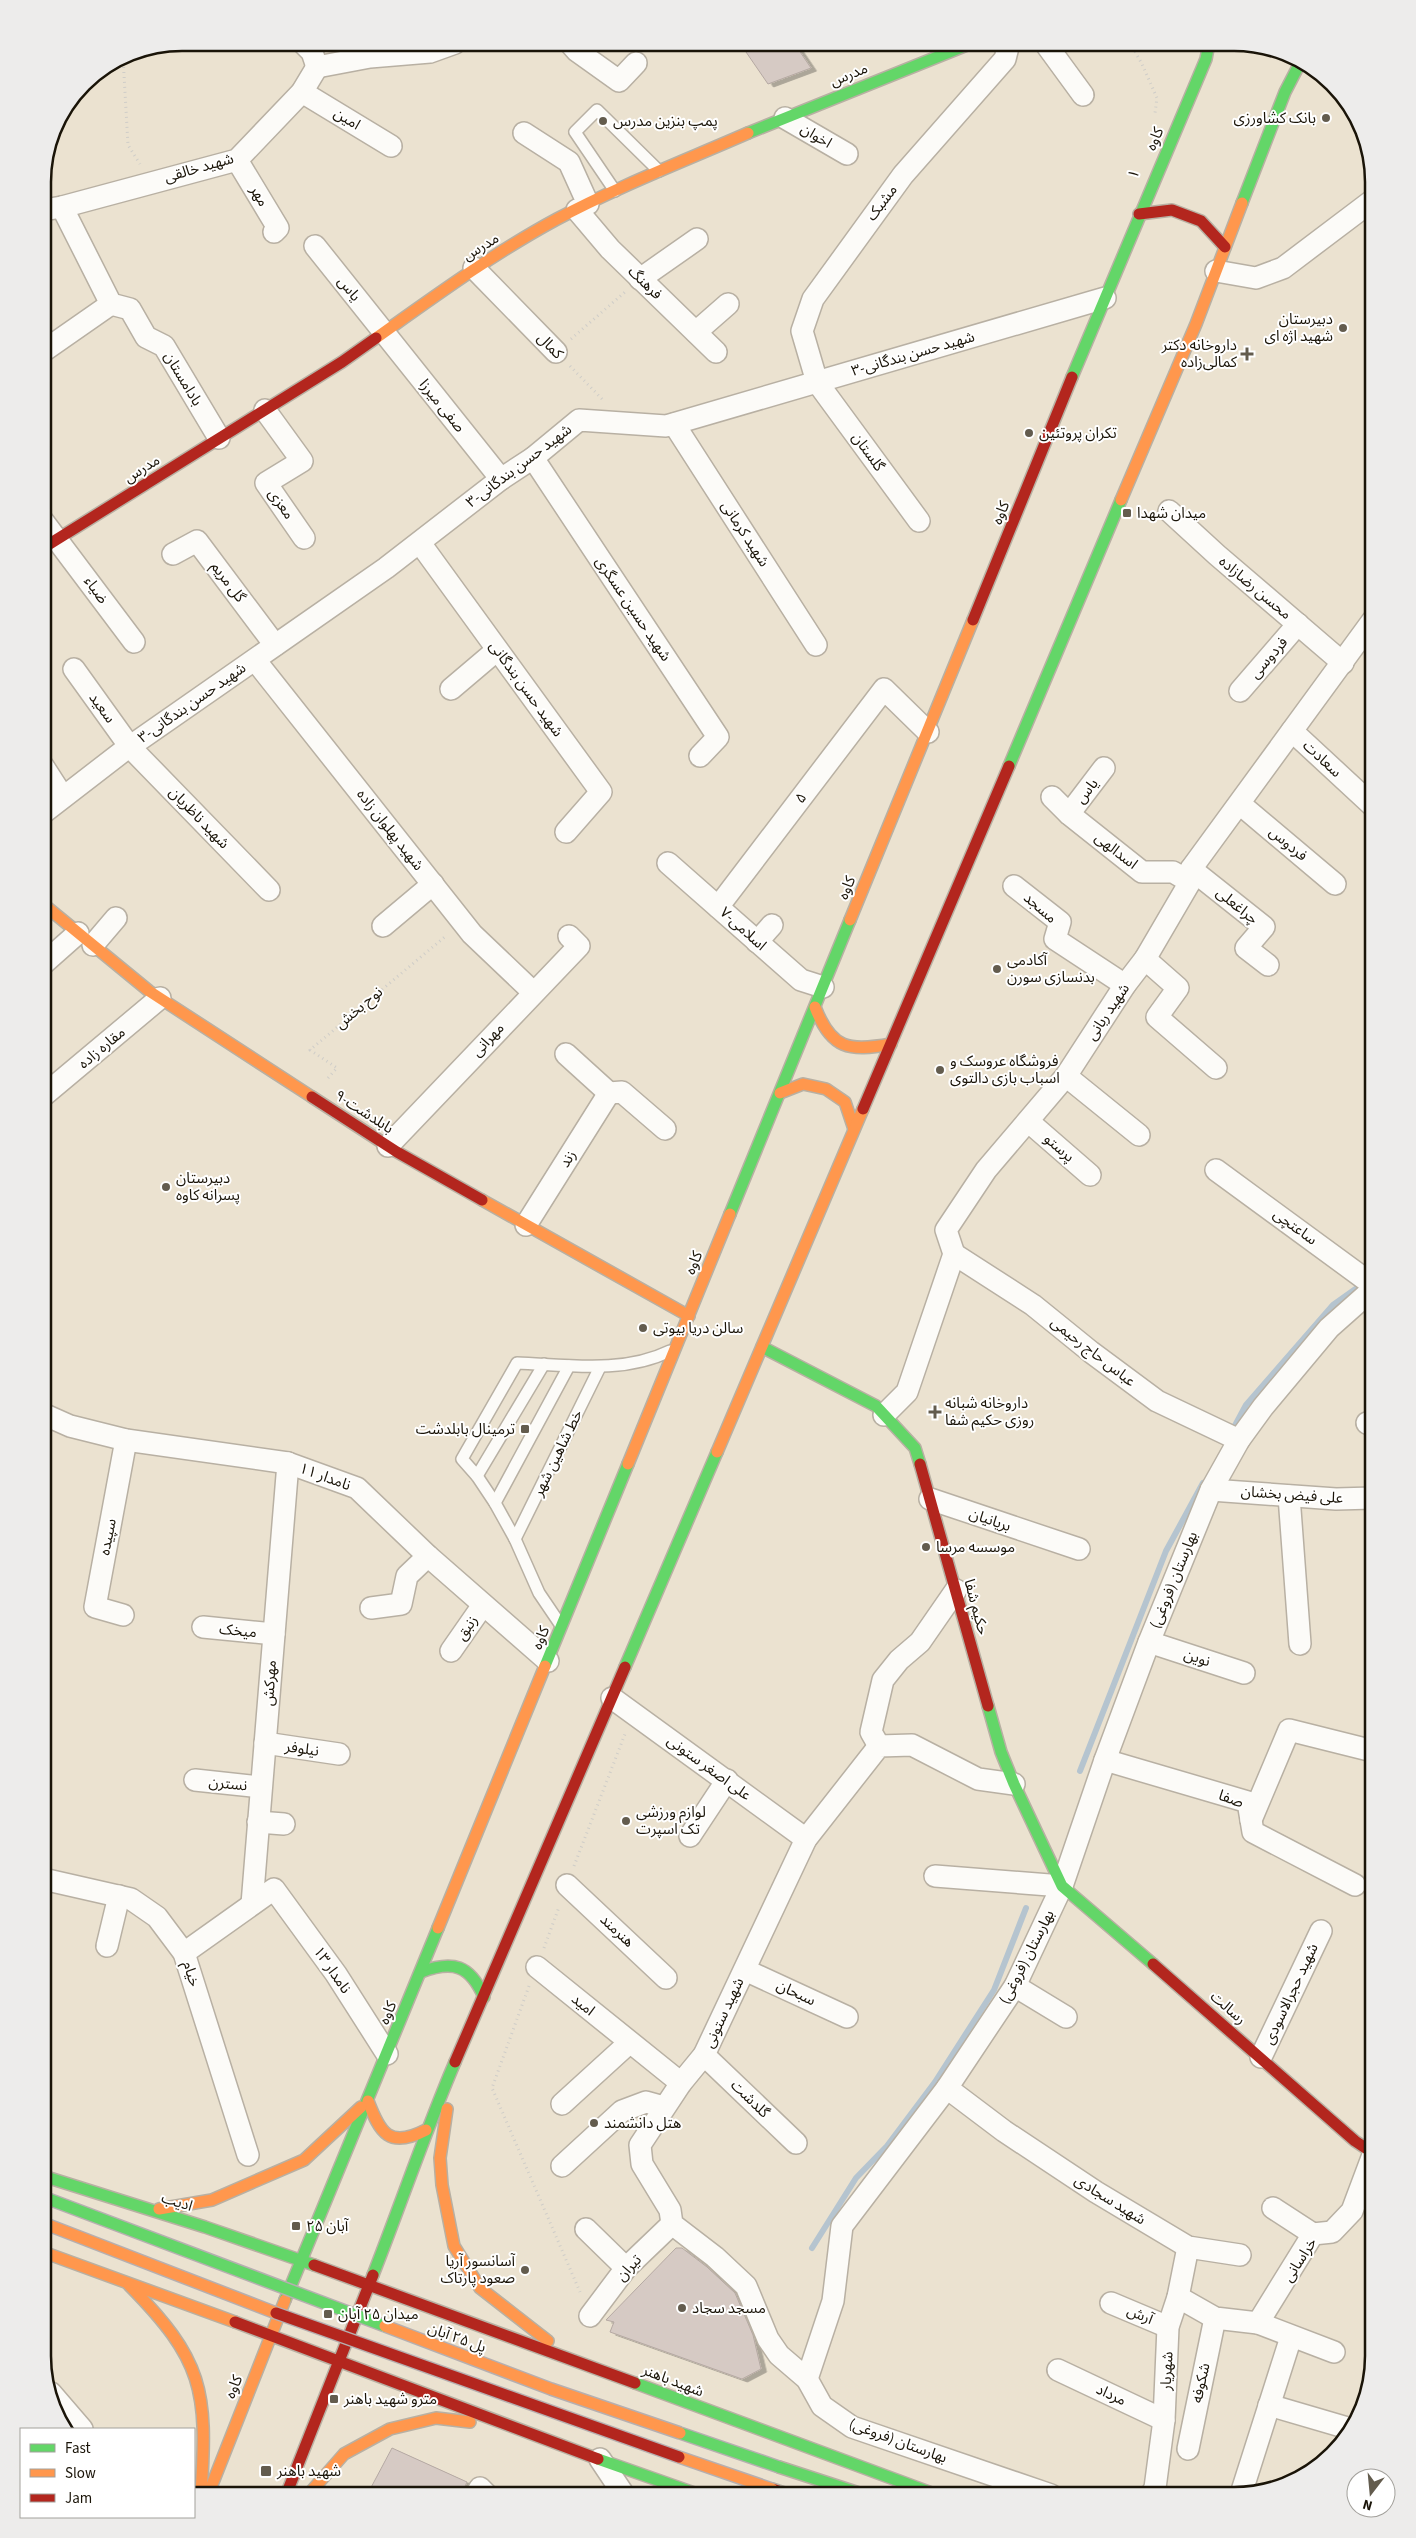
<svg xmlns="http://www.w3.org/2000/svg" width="1416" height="2538" font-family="'Source Sans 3','Noto Sans Arabic',sans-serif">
  <defs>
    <filter id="shadow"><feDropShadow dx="5.5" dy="3" stdDeviation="0" flood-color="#0004"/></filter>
  </defs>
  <rect width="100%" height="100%" fill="#ebe2d0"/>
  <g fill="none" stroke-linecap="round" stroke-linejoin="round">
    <g stroke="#b5c4cf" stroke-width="6">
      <polyline points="1231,1433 1246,1405 1333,1305 1364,1283"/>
      <polyline points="1080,1771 1166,1551 1203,1483"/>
      <polyline points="812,2248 856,2178 887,2146 935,2082 994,1990 1026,1908"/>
    </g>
  </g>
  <g fill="#d6cac4" stroke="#b5a9a3" filter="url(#shadow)">
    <polygon points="760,43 794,43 811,68 768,84 746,52"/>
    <polygon points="676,2248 682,2248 707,2267 735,2293 753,2335 761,2369 742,2379 610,2332 614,2322 606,2320"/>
    <polygon points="392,2448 467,2482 461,2495 367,2495"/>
  </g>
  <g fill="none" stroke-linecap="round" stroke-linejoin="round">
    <g stroke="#b8b0a3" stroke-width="14">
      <g id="lane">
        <polyline points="615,191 575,132 597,110 659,171"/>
        <polyline points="477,1476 544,1364"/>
        <polyline points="495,1503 569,1366"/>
        <polyline points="515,1539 600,1367"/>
        <path d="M560,1624L539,1593L515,1539L495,1503L477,1476L462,1459L517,1363C568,1365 623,1374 670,1351"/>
      </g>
    </g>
    <g stroke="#b8b0a3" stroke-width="24">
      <g id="street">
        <polyline points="303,43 312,52 317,67"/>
        <polyline points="570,43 577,51 619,81 636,63"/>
        <polyline points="1045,43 1083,95"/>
        <polyline points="317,67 370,57 430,52 455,43"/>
        <polyline points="302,92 391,146"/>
        <polyline points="785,118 847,154"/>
        <polyline points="524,133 569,162 588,204"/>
        <polyline points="237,160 278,228 274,232"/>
        <polyline points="62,207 111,304 130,309 146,337 164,346 219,438"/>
        <polyline points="43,210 62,207 237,160 302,92 317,67"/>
        <polyline points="577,210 610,249 716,352"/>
        <polyline points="315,246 501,479"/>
        <polyline points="474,268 556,352"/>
        <polyline points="1216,271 1256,278 1283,268 1373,200"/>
        <polyline points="640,279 697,239"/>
        <polyline points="696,332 728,304"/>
        <polyline points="45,350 111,304"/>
        <polyline points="265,410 302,461 266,483 304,538"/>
        <polyline points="674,424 816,645"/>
        <polyline points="533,458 718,737 700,756"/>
        <polyline points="1169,511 1217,555 1343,663"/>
        <polyline points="43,521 134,642"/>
        <polyline points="919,521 817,382 802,331 813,299 903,175 1005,59 1009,43"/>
        <polyline points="420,543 601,792 566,832"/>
        <polyline points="173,554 197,541 275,645"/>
        <polyline points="255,660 472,934 533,992"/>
        <polyline points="74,669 130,747 269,890"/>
        <polyline points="451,689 497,650"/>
        <polyline points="1240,691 1298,624"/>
        <polyline points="1292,731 1373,806"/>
        <polyline points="43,766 63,797"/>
        <polyline points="1052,797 1069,814 1142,872 1173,872 1190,882"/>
        <polyline points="1240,804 1335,884"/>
        <polyline points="43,813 122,752 386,568 501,479 533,458 579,420 666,426 1105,298"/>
        <polyline points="1069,814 1104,768"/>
        <polyline points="668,863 801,980 823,987"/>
        <polyline points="1191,869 1264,927 1246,948 1268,965"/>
        <polyline points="1014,886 1060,922 1055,939 1125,985"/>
        <polyline points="718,907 884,689 928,732"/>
        <polyline points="383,926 433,884"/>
        <polyline points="757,942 772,925"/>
        <polyline points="93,945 116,918"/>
        <polyline points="1145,959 1178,988 1157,1017 1216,1068"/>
        <polyline points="43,964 78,933"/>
        <polyline points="566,1054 609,1093 622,1092 665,1129"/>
        <polyline points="1066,1076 1139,1135"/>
        <polyline points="43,1096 160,998"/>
        <polyline points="1029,1122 1090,1175"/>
        <polyline points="388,1146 579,946 569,936"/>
        <polyline points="1216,1170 1373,1285"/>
        <polyline points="526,1225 609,1093"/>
        <polyline points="954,1254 1033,1305 1091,1352 1157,1401 1239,1440"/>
        <polyline points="43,1414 70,1426 126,1440 288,1463 357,1488 428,1556 548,1661"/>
        <polyline points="884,1415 907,1392 954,1254 946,1230 986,1170 1066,1076 1125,985 1145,959 1190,882 1191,869 1373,620"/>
        <polyline points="1367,1423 1373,1426"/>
        <polyline points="1211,1490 1336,1499 1373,1498"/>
        <polyline points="1289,1496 1300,1644"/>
        <polyline points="930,1499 1079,1549"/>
        <polyline points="371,1608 401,1604 407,1576 428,1556"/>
        <polyline points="123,1615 95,1607 126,1440"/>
        <polyline points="203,1627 274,1634"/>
        <polyline points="1149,1642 1244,1673"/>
        <polyline points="451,1651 483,1605"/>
        <polyline points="612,1698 806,1839"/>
        <polyline points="265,1743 339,1754"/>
        <polyline points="879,1746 871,1732 883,1680 899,1660 920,1642 956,1590"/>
        <polyline points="1105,1760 1248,1802 1253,1832 1355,1885"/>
        <polyline points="195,1780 261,1787"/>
        <polyline points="1014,1784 978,1779 912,1745 879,1746 806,1839 704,2055 681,2083 640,2145 642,2164 670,2210 672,2224 715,2257 746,2286 768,2339 779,2355 807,2379 822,2406 852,2427 1051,2495"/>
        <polyline points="1251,1820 1289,1730 1373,1751"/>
        <polyline points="258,1822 284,1824"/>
        <polyline points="690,1836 727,1780"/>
        <polyline points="935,1876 1062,1886"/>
        <polyline points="43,1879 131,1899 157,1917 184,1953 248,2155"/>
        <polyline points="567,1885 666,1978"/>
        <polyline points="252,1904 288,1463"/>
        <polyline points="107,1946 119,1896"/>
        <polyline points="184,1953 274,1889 336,1974 387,2054"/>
        <polyline points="537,1967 681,2083"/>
        <polyline points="745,1970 847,2017"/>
        <polyline points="1015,1986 1066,2017"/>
        <polyline points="704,2055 796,2143"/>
        <polyline points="1261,2057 1321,1931"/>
        <polyline points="947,2088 1004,2131 1096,2192 1188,2247 1240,2255"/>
        <polyline points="562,2104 629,2043"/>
        <polyline points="562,2166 622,2111 646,2102 664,2107"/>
        <polyline points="1273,2208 1313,2234"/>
        <polyline points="586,2229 626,2268"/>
        <polyline points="1178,2297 1215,2318 1258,2323 1334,2352"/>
        <polyline points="1111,2303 1168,2327"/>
        <polyline points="590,2316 626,2268 672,2224"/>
        <polyline points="1258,2323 1313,2234 1332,2232 1352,2211 1373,2155"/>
        <polyline points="1058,2370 1164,2420"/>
        <polyline points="807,2379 833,2301 842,2226 947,2088 1015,1986 1062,1886 1105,1760 1149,1642 1211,1490 1239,1440 1263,1407 1329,1328 1373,1289"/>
        <polyline points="51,2393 82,2429"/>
        <polyline points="1269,2405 1351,2429"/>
        <polyline points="1188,2449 1215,2318"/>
        <polyline points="600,2459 624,2495"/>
        <polyline points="1241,2494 1291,2337"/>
        <polyline points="476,2495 480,2488 487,2495"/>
        <polyline points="1151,2495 1155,2488 1164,2420 1168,2327 1178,2297 1188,2247"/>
      </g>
    </g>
    <g stroke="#b8b0a3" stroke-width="14">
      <g id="fast">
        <polyline points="748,133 972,43"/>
        <polyline points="1242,203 1285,92 1300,63"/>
        <polyline points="1072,377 1206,59 1209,43"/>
        <polyline points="1009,766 1121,500"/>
        <polyline points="730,1214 850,920"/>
        <polyline points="762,1347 876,1406 915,1448 920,1464"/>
        <polyline points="545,1666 628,1464"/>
        <polyline points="625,1667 717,1452"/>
        <polyline points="988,1706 1001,1752 1014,1784 1062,1886 1153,1964"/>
        <path d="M421,1972C453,1960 470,1965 484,1997"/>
        <polyline points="43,2176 205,2227 314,2265"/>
        <path d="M373,2275C401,2204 425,2132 455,2062"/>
        <polyline points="285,2300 438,1928"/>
        <polyline points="635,2383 937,2495"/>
        <polyline points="598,2459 700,2495"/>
        <polyline points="779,2467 865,2495"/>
      </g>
    </g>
    <g stroke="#b8b0a3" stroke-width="14">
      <g id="slow">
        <path d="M376,338C435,296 494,253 557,219C619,186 684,161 748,133"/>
        <polyline points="1121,500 1196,324 1242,203"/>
        <polyline points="43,904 149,991 312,1097"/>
        <polyline points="850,920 973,620"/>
        <path d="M815,1007C831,1049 849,1052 891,1044"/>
        <polyline points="780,1093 803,1084 826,1089 845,1102 854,1129"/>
        <polyline points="482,1200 689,1316"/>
        <polyline points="717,1452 863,1109"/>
        <polyline points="628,1464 730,1214"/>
        <polyline points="438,1928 545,1666"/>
        <path d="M368,2101C380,2133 389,2149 426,2130"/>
        <polyline points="447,2109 440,2158 442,2185 454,2246 480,2288 548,2341"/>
        <polyline points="159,2209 212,2200 304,2160 361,2107"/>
        <polyline points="43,2252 235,2322"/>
        <path d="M129,2285C203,2360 208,2390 201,2493"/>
        <polyline points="208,2495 285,2300"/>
        <polyline points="308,2495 344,2454 390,2429 436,2418 470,2422"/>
      </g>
    </g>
    <g stroke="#b8b0a3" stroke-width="14">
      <g id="jam">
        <polyline points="1139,214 1172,210 1201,221 1225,247"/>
        <polyline points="43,548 342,362 376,338"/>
        <polyline points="973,620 1072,377"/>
        <polyline points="312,1097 397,1152 482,1200"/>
        <polyline points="863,1109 1009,766"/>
        <polyline points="920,1464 988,1706"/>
        <polyline points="1153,1964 1355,2141 1373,2153"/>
        <polyline points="455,2062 625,1667"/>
        <polyline points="314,2265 635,2383"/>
        <polyline points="235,2322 598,2459"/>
        <polyline points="772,2489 790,2495"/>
        <polyline points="286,2495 373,2275"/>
      </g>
    </g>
    <g stroke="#cfcdc8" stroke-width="3" stroke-dasharray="1 4" stroke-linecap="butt">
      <polyline points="1130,43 1142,64 1157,98 1155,113"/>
      <polyline points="123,57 128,145 140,164"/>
      <polyline points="571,339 625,292"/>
      <polyline points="570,366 604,401"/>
      <polyline points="328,1078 337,1068 310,1050 447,935"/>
      <polyline points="574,1866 625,1734"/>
      <polyline points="544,1948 559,1907"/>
      <polyline points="529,1986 492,2088 580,2292"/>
    </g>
    <use href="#lane" stroke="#fcfbf8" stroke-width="11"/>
    <use href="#street" stroke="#fcfbf8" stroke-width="21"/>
    <use href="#fast" stroke="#63d668" stroke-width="11"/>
    <use href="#slow" stroke="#ff974d" stroke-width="11"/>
    <use href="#jam" stroke="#b3261e" stroke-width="11"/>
    <g stroke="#b6afb0" stroke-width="14" stroke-linecap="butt">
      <g id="fast-bridge">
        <polyline points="43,2197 385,2326"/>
        <polyline points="680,2433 779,2467"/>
      </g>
    </g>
    <g stroke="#b6afb0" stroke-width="14" stroke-linecap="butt">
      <g id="slow-bridge">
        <polyline points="43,2223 276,2313"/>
        <polyline points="385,2326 551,2389 680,2433"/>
        <polyline points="679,2457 772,2489"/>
      </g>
    </g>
    <g stroke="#b6afb0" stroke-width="14" stroke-linecap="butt">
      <polyline id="jam-bridge" points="276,2313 679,2457"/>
    </g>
    <use href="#fast-bridge" stroke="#63d668" stroke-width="11"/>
    <use href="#slow-bridge" stroke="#ff974d" stroke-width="11"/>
    <use href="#jam-bridge" stroke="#b3261e" stroke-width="11"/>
  </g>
  <g fill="#635c4e" stroke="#fff" stroke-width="2">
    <circle cx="1326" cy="118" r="5"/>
    <circle cx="603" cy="121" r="5"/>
    <circle cx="1343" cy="328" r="5"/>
    <path d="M1244.5 346.5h5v5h5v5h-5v5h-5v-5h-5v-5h5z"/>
    <circle cx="1029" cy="433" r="5"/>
    <rect x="1122" y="508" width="10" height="10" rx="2.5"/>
    <circle cx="997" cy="969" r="5"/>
    <circle cx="940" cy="1070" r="5"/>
    <circle cx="166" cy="1187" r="5"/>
    <circle cx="643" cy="1328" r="5"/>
    <path d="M932.5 1404.5h5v5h5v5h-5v5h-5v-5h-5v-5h5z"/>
    <rect x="520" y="1424" width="10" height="10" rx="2.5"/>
    <circle cx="926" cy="1547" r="5"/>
    <circle cx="626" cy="1821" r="5"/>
    <circle cx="594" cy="2123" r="5"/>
    <rect x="291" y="2221" width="10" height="10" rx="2.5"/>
    <circle cx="525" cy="2270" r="5"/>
    <circle cx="682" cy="2308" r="5"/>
    <rect x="323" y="2309" width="10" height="10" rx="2.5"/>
    <rect x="329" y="2394" width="10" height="10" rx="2.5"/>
    <rect x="260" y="2465" width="12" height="12" rx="2.5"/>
  </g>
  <g text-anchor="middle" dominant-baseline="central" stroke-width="4" stroke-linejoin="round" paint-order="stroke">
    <g font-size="15" fill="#1a1408" stroke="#fff">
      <text transform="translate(849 75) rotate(-22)">مدرس</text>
      <text transform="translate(347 119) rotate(31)">امین</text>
      <text transform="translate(816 136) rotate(31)">اخوان</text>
      <text transform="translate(1155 139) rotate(-67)">کاوه</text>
      <text transform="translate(199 168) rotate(-16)">شهید خالقی</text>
      <text transform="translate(1134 174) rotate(-68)">۱</text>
      <text transform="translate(259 196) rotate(59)">مهر</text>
      <text transform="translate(882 203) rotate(-53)">مشبک</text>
      <text transform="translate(481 247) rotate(-31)">مدرس</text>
      <text transform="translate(645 283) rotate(44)">فرهنگ</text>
      <text transform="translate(349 289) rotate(51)">یاس</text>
      <text transform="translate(550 346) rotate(46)">کمال</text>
      <text transform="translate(913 354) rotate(-16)">۳-شهید حسن بندگانی</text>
      <text transform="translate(183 379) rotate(59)">بادامستان</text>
      <text transform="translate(442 406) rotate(51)">صفی میرزا</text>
      <text transform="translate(868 452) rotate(54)">گلستان</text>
      <text transform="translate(519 466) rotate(-37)">۳-شهید حسن بندگانی</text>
      <text transform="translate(142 469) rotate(-32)">مدرس</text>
      <text transform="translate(281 504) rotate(55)">معزی</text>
      <text transform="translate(1001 513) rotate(-68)">کاوه</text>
      <text transform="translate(745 534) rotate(57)">شهید کرمانی</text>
      <text transform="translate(228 582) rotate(53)">گل مریم</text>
      <text transform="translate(1255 588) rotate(40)">محسن رضازاده</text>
      <text transform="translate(96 590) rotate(54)">ضیاء</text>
      <text transform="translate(633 609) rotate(56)">شهید حسین عسگری</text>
      <text transform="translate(1269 658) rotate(-49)">فردوسی</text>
      <text transform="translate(526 689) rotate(54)">شهید حسن بندگانی</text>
      <text transform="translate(192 703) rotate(-35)">۳-شهید حسن بندگانی</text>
      <text transform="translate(102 708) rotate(54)">سعید</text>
      <text transform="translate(1322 759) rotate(43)">سعادت</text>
      <text transform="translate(1087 791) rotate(-52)">یاس</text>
      <text transform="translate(801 798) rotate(-53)">۵</text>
      <text transform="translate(199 818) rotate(46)">شهید ناظریان</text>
      <text transform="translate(390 830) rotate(52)">شهید پهلوان زاده</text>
      <text transform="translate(1288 844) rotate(40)">فردوس</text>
      <text transform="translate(1116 851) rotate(38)">اسدالهی</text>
      <text transform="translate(847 888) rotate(-68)">کاوه</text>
      <text transform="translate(1237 906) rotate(39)">چراغعلی</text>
      <text transform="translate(1040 908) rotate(41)">مسجد</text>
      <text transform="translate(743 929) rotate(42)">۷-اسلامی</text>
      <text transform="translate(359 1008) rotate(-40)">نوح بخش</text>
      <text transform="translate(1108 1012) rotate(-56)">شهید ربانی</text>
      <text transform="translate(488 1040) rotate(-47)">مهرانی</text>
      <text transform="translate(102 1048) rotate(-40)">مقاره زاده</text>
      <text transform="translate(364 1112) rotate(33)">۹-بابلدشت</text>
      <text transform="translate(1059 1148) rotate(41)">پرستو</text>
      <text transform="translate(568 1159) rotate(-58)">زند</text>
      <text transform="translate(1295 1227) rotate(36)">ساعتچی</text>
      <text transform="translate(694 1263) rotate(-68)">کاوه</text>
      <text transform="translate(1093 1352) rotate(38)">عباس حاج رحیمی</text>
      <text transform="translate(558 1453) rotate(-64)">خط شاهین شهر</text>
      <text transform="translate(325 1477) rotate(20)">۱۱ نامدار</text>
      <text transform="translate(1292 1495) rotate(4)">علی فیض بخشان</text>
      <text transform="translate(990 1520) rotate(19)">بریانیان</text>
      <text transform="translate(108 1537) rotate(-79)">سپیده</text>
      <text transform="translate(1174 1580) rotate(-68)">بهارستان (فروغی)</text>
      <text transform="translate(976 1607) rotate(75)">حکیم شفا</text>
      <text transform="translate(467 1628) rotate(-55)">زنبق</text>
      <text transform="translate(238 1631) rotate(6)">میخک</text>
      <text transform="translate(541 1638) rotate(-68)">کاوه</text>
      <text transform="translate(1197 1658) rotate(18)">نوین</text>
      <text transform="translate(270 1683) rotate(-86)">مهرکش</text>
      <text transform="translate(302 1749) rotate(8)">نیلوفر</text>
      <text transform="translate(709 1768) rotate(36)">علی اصغر ستونی</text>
      <text transform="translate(228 1784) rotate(6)">نسترن</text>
      <text transform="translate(1231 1799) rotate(20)">صفا</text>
      <text transform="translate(617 1931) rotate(43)">هنرمند</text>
      <text transform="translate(1027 1957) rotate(-63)">بهارستان (فروغی)</text>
      <text transform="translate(332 1970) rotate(55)">۱۳ نامدار</text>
      <text transform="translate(191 1974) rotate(72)">خیام</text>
      <text transform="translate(796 1993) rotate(25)">سبحان</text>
      <text transform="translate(1291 1994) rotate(-65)">شهید حجرالاسودی</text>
      <text transform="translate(583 2005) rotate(39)">امید</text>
      <text transform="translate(1228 2008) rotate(41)">رسالت</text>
      <text transform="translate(388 2013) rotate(-68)">کاوه</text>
      <text transform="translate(724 2013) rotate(-65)">شهید ستونی</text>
      <text transform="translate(750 2099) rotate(44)">گلدشت</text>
      <text transform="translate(1110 2200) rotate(32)">شهید سجادی</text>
      <text transform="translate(177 2202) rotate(18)">ادیب</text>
      <text transform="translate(1300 2260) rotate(-57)">خراسانی</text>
      <text transform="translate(629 2268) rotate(-48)">تیران</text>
      <text transform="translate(1140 2315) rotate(23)">آرش</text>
      <text transform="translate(457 2338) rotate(20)">پل ۲۵ آبان</text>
      <text transform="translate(1167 2371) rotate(-87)">شهریار</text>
      <text transform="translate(673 2381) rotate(21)">شهید باهنر</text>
      <text transform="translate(1201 2383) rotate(-78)">شکوفه</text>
      <text transform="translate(234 2387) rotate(-68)">کاوه</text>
      <text transform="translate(1111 2395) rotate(25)">مرداد</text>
      <text transform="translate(898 2441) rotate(20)">بهارستان (فروغی)</text>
    </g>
    <g font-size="15" fill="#1a1408" stroke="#fff" text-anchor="start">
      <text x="1316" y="118" text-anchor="end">بانک کشاورزی</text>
      <text x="613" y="121">پمپ بنزین مدرس</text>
      <text x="1333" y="319" text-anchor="end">دبیرستان<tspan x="1333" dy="17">شهید اژه ای</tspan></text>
      <text x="1237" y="345" text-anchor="end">داروخانه دکتر<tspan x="1237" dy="17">کمالی‌زاده</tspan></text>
      <text x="1039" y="433">تکران پروتئین</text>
      <text x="1137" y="513">میدان شهدا</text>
      <text x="1007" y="960">آکادمی<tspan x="1007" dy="17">بدنسازی سورن</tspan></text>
      <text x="950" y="1061">فروشگاه عروسک و<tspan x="950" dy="17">اسباب بازی دالتوی</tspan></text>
      <text x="176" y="1178">دبیرستان<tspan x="176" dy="17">پسرانه کاوه</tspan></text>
      <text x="653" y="1328">سالن دریا بیوتی</text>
      <text x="945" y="1403">داروخانه شبانه‌<tspan x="945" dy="17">روزی حکیم شفا</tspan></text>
      <text x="515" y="1429" text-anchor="end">ترمینال بابلدشت</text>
      <text x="936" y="1547">موسسه مرسا</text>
      <text x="636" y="1812">لوازم ورزشی<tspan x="636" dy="17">تک اسپرت</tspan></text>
      <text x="604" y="2123">هتل دانشمند</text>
      <text x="306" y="2226">۲۵ آبان</text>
      <text x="515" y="2261" text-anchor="end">آسانسور آریا<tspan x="515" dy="17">صعود پارتاک</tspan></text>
      <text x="692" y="2308">مسجد سجاد</text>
      <text x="338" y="2314">میدان ۲۵ آبان</text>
      <text x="344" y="2399">مترو شهید باهنر</text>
      <text x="277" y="2471">شهید باهنر</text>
    </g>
  </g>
  <path d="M0 0H1416V2538H0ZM182 51H1234A131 131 0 0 1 1365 182V2356A131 131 0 0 1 1234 2487H182A131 131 0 0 1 51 2356V182A131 131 0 0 1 182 51Z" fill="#edeceb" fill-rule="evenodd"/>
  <path fill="none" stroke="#1a1408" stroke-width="2.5" d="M182 51H1234A131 131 0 0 1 1365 182V2356A131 131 0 0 1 1234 2487H182A131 131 0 0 1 51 2356V182A131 131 0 0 1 182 51Z"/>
  <rect x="20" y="2428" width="175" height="90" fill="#ffffff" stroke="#a3a19c"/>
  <rect x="30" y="2444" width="25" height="8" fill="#63d668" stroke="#a3a19c"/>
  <text x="65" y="2453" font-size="15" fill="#1a1408">Fast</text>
  <rect x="30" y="2469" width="25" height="8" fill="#ff974d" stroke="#a3a19c"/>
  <text x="65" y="2478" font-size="15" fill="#1a1408">Slow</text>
  <rect x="30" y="2494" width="25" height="8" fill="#b3261e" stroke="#a3a19c"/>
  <text x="65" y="2503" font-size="15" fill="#1a1408">Jam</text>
  <g transform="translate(1371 2493) rotate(196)"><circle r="24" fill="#ffffff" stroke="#a3a19c"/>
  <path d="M0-4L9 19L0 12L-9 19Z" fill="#635c4e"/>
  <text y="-8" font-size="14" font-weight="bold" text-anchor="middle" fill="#1a1408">N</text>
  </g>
</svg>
